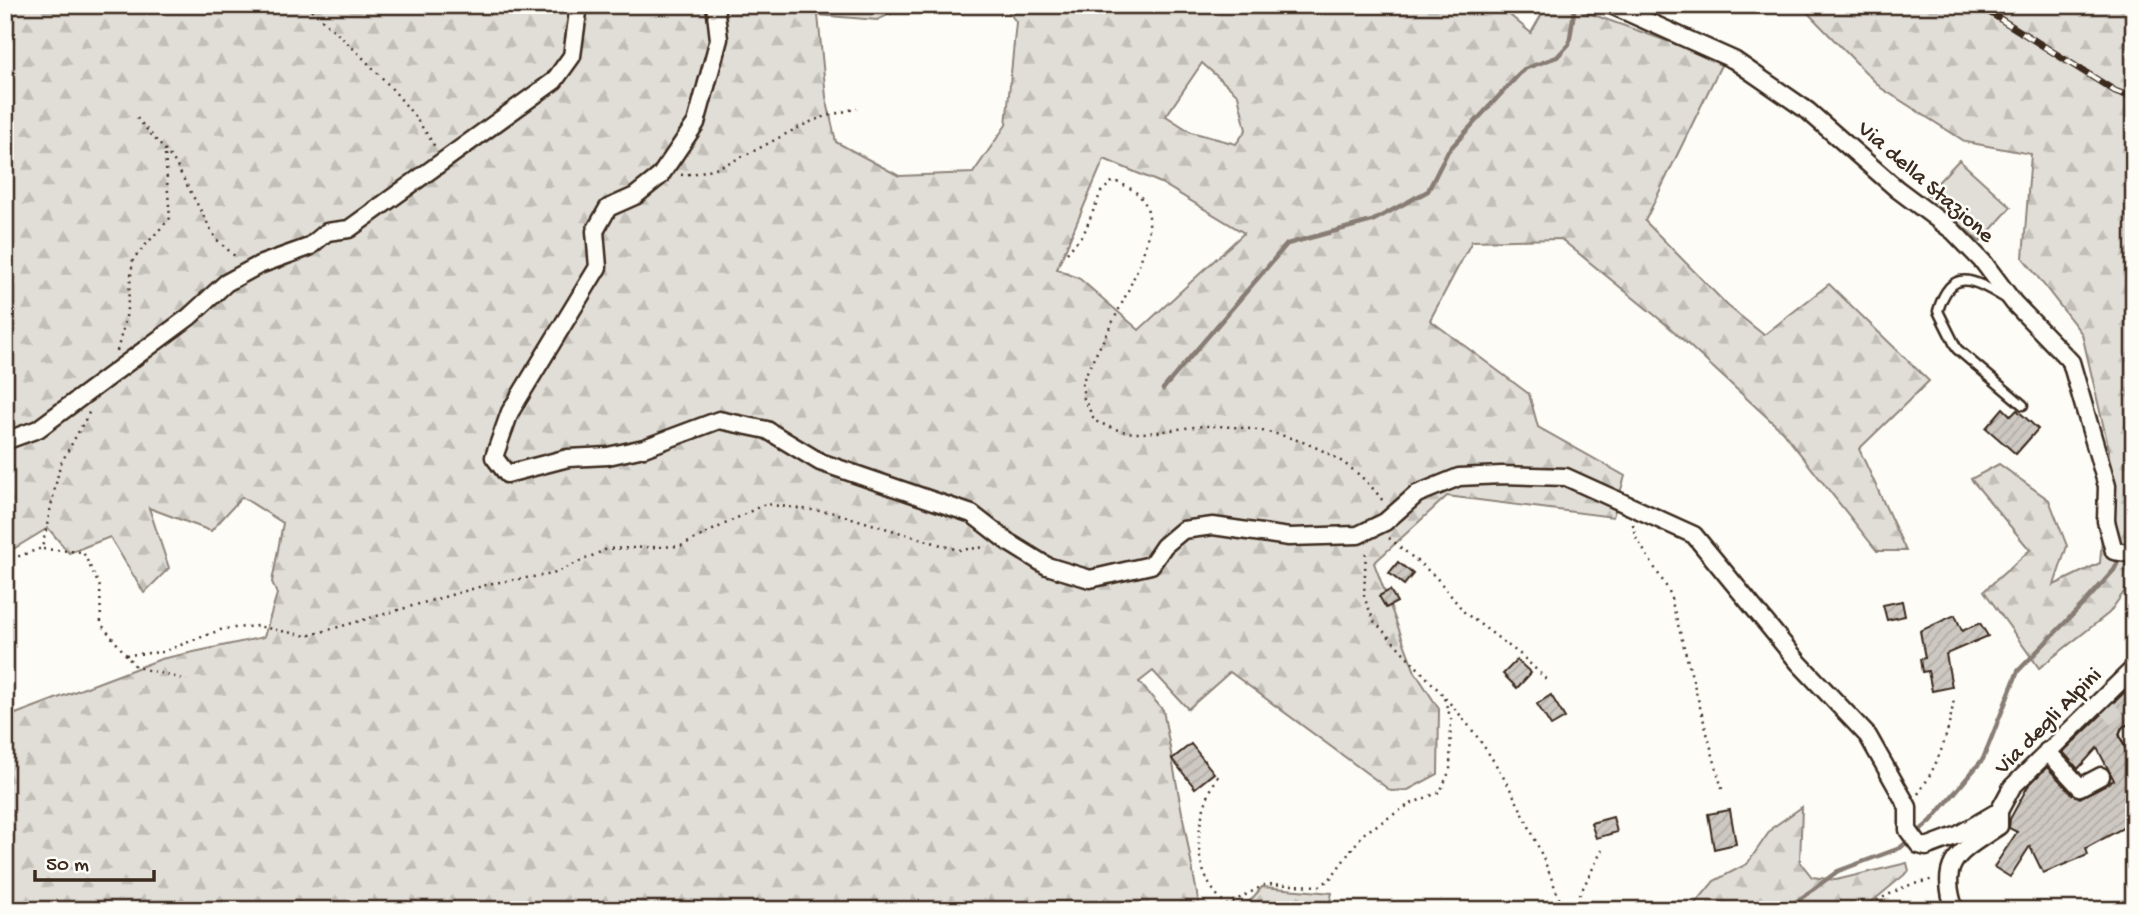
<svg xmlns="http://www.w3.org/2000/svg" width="2139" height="915" font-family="'Gochi Hand',sans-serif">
  <defs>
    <pattern id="forest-firs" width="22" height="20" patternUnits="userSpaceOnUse" patternTransform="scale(1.75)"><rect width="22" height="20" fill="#e1ded7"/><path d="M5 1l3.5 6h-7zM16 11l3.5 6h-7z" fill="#c2bfb8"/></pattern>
    <pattern id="building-hatch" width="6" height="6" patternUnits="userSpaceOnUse" patternTransform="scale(1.75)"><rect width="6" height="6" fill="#cdc8c2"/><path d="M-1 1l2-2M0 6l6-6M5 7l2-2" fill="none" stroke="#b1aca6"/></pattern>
  </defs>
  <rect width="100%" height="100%" fill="#fdfcf7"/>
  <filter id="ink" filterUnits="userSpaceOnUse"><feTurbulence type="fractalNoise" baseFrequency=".0143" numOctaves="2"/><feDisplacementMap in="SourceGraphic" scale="14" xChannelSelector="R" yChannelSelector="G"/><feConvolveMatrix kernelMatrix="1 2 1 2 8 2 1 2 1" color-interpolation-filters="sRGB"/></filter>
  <g filter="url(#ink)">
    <g fill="url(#forest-firs)" stroke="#8e847a" stroke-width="2" fill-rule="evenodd">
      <path d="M5,5H910L877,20L818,15L826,97L836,142L899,176L973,173L1006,125L1016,22L1004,5H1498L1531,33L1547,5H1566L1723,61L1645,221L1728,306L1764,335L1829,284L1929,381L1859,449L1906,551H1877L1782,431L1668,326L1561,239L1472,241L1430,320L1529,394L1538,427L1625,476L1613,517L1447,496L1374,563L1415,672L1439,709L1438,774L1408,790L1391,791L1230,672L1188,709L1153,671L1139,682L1163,710L1200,910H5V718L161,659L264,637L277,594L272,582L283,523L242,497L211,531L149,508L169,568L144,593L110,537L69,553L48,528L5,554ZM1202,63L1238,95L1246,130L1236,144L1191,132L1166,116ZM1104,159L1161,183L1244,233L1139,330L1080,279L1057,269Z"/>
      <polygon points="1800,5 2134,5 2134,578 2109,613 2039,668 1984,591 2030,550 1971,479 1999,464 2049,500 2067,546 2054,585 2100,563 2109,450 2082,334 2023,258 2031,154 1966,142 1881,88"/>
      <polygon points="1802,807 1800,862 1812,877 1836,880 1907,863 1909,871 1862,910 1690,910 1714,881 1747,864 1772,828"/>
      <polygon points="1262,887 1332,893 1328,910 1242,910"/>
    </g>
    <polygon fill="#e1ded7" stroke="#8e847a" stroke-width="2" points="1959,160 2011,207 1980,242 1927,194"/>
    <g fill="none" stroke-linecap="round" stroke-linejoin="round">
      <g stroke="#887d74" stroke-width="4.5">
        <polyline points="1163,389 1287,244 1372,221 1428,191 1448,151 1524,69 1557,57 1569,44 1575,5"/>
        <polyline points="2125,548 2134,531"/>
        <polyline points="1785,910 1838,871 1900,848 1931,821 1983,759 2018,671 2089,598 2114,570 2121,556"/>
      </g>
    </g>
    <g fill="url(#building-hatch)" stroke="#3b2a1e" stroke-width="2">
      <polygon points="2003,408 2011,416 2017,410 2038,429 2016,454 1986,428"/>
      <polygon points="1398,562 1413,574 1404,585 1389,573"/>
      <polygon points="1390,590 1397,602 1386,608 1379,596"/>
      <polygon points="1902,601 1905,616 1887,620 1883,605"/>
      <polygon points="1955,615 1962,631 1980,623 1988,636 1946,654 1952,687 1932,691 1928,671 1922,672 1920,659 1925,658 1920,631"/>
      <polygon points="1517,660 1531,673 1517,688 1503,674"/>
      <polygon points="2134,683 2134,725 2124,725 2119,734 2125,748 2134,752 2134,822 2086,848 2088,855 2043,873 2030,846 2010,877 1994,867 2017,832 2009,828 2010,819 2028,786 2047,767 2072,794 2080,798 2114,780 2097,748 2078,769 2063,752"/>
      <polygon points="1551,695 1565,718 1551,726 1537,704"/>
      <polygon points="1191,744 1214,773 1195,788 1172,759"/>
      <polygon points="1730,810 1736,844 1714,849 1708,814"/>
      <polygon points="1613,817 1617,832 1596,838 1591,823"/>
    </g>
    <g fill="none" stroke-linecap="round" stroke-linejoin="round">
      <polyline stroke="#d6d2cc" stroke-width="16" stroke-dasharray="16 8" stroke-linecap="butt" points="2107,707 2129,734"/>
      <g stroke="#3b2a1e" stroke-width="13">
        <path id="service" d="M2005,298C1973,279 1951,266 1938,311L1957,349L2023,405"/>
      </g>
      <g stroke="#3b2a1e" stroke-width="21">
        <g id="minor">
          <polyline points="715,5 719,39 696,123 660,176 635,196 608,208 595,231 598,267 510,412 494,457 507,474 568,458 608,456 644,448 719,420 767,430 820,462 972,514 1008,542 1047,566 1090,579 1151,565 1164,546 1183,530 1213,526 1289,537 1358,535 1385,522 1417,494 1459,477 1502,475 1566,477 1694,535 1799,663 1868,736 1908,807 1908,830 1919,845 1926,847 1958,835 1999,811 2012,787 2134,668"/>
          <polyline points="1611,5 1734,60 1808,111 1897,189 1953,231 1984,263 2014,303 2071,362 2107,486 2106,521 2114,551 2134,554"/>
          <polyline points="5,441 38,429 189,317 226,283 259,265 309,247 327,232 349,229 554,81 572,56 579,5"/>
          <polyline points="2129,734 2134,742"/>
          <polyline points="2047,751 2080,787 2101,776"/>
          <path d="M1955,910C1937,860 1961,852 1999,826V811"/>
        </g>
      </g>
      <g stroke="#3b2a1e" stroke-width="2.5" stroke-dasharray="2 5" stroke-linecap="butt">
        <path d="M306,5C353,47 403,93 435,147"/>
        <polyline points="137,118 174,161 216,239 237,258"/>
        <path d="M681,175C728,172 772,138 815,120C828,115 843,112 857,108"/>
        <path d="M1067,253L1084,233L1101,192L1113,181C1130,186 1147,196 1149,217C1153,258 1099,343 1082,383L1084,399L1095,421C1105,425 1116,430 1126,432C1154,436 1183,426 1211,426C1276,427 1346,447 1385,504"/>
        <polyline points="5,277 5,291"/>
        <polyline points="117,351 126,317 133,259 170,218 165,154"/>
        <polyline points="1633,524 1635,536 1669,591 1722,789"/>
        <polyline points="1389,538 1435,576 1465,613 1521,655 1548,681"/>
        <polyline points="43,549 83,552 100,587 101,624 136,667 187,680"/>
        <polyline points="5,561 42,548 60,465 90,411"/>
        <polyline points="126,655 162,652 223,629 257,626 307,636 493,583 553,574 607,549 681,546 765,504 835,513 958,550 987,547"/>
        <path d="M1445,698C1500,756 1534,831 1562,906L1573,908L1602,850"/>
        <path d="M1218,776C1194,817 1188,872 1227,905L1266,884L1320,886L1330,879L1363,834L1410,804L1440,792L1450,770L1451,719L1443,695L1374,621L1364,597L1366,548"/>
        <path d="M1918,794C1939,764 1949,733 1954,698"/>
        <polyline points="1219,910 1227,905"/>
        <polyline points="1858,910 1906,886 1934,879"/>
      </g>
      <use href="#service" stroke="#fdfcf7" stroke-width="8"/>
      <use href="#minor" stroke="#fdfcf7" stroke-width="16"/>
      <g stroke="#3b2a1e" stroke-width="7">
        <polyline id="rail" points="1978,5 2115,91 2134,98"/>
      </g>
      <use href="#rail" stroke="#fdfcf7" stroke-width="4.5" stroke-dasharray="13" stroke-linecap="butt"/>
    </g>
  </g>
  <g text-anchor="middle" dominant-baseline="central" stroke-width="5" stroke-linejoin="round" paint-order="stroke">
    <g font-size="23" fill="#3b2a1e" stroke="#fdfcf7">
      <text transform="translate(1925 183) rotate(41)">Via della Stazione</text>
      <text transform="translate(2049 722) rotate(-45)">Via degli Alpini</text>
    </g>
  </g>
  <rect width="2139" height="915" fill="none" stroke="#fdfcf7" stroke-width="28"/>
  <rect x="14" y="14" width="2111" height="887" fill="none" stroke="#3b2a1e" stroke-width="2.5" filter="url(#ink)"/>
  <path d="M35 870v10h119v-10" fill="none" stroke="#3b2a1e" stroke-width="3.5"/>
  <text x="46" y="870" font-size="21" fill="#3b2a1e" stroke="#fdfcf7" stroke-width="5" paint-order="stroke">50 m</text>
</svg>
